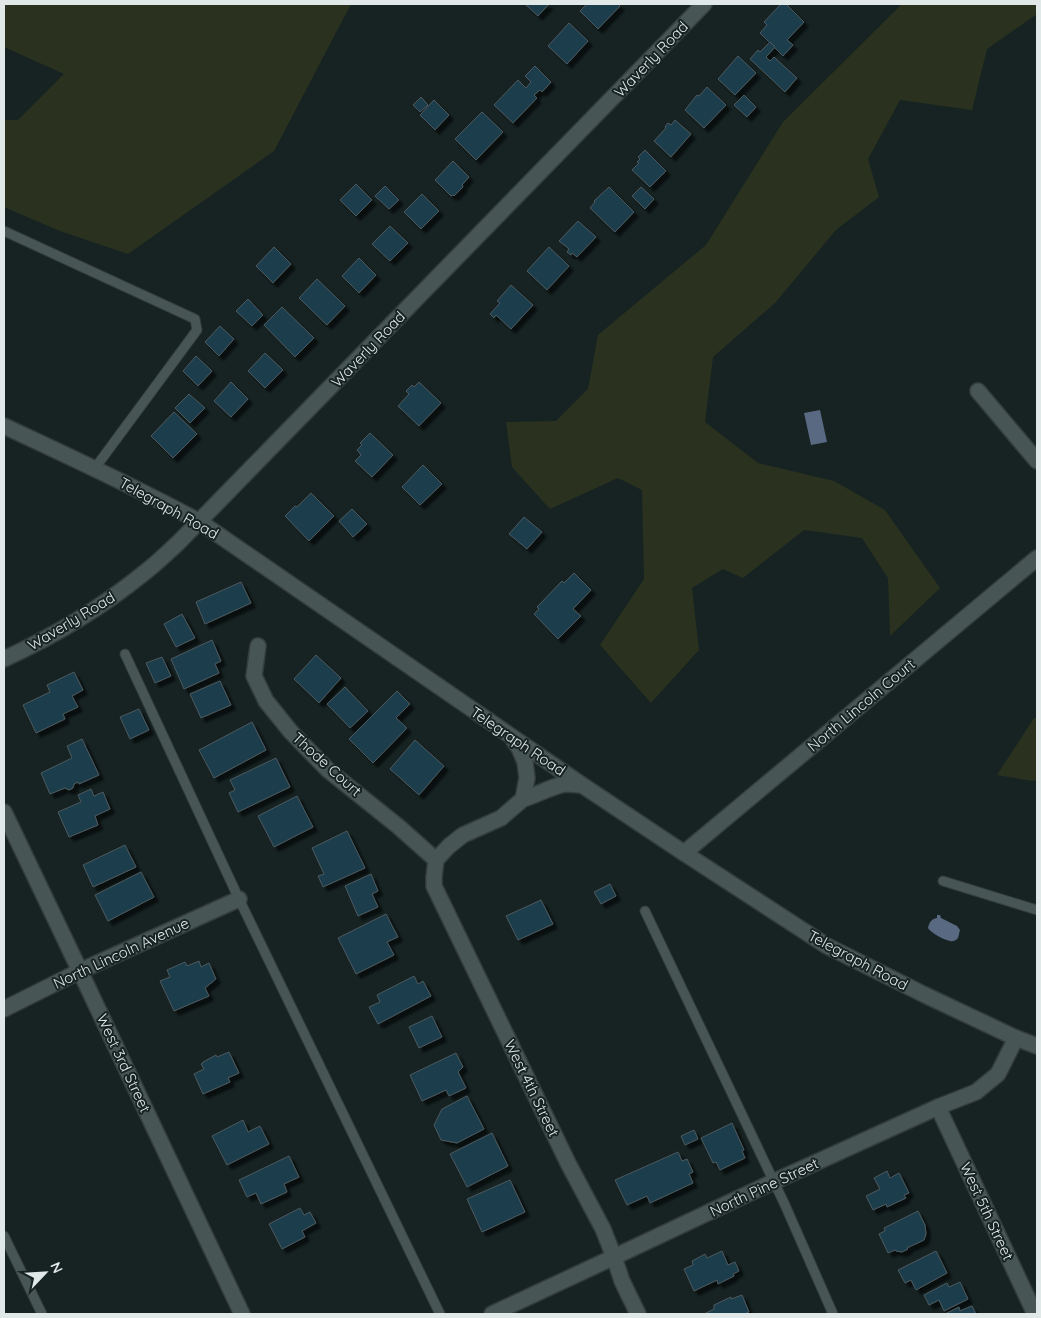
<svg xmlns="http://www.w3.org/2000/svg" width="1041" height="1318" font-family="Quicksand,sans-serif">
  <defs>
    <filter id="shadow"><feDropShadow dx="4.5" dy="4.5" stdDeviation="1" flood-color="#0009"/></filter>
  </defs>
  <rect width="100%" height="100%" fill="#162322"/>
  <g fill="#2a321f">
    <polygon points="4,4 59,4 61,5 71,4 351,4 274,151 128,254 60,231 4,207 4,120 18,120 64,74 4,47"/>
    <polygon points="902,4 1037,4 1037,14 987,49 972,110 900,100 868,159 879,197 836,230 775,303 713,357 705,422 758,463 834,481 885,510 940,588 890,636 888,578 862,538 804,530 743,578 723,569 692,588 699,650 651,703 600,645 644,579 642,490 618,478 550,509 512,467 506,422 556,421 588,389 598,335 706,245 783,122"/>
    <polygon points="1034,718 1037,718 1037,780 1032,781 997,775"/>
  </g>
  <g fill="#596982">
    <polygon points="820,410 827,442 811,445 804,413"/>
    <path d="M937,915H940L941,918L957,926L960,930L958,938C956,940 954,942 950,941C944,940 931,933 928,928C929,923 931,919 937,918Z"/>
  </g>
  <g fill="#1d3e4b" stroke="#4d595f" filter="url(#shadow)">
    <polygon points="525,4 549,4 538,16"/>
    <polygon points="587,4 618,4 620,6 598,29 580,11"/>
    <polygon points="781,4 786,4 804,22 787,40 793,45 783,56 760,33 767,25 764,22"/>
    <polygon points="569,23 588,41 567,64 548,46"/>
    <polygon points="770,42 775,47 766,57 770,61 774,57 797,78 785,92 750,59 758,50 760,52"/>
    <polygon points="738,56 756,73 735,95 718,79"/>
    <polygon points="535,66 551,82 542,92 540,90 534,95 537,98 513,123 494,105 518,80 526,88 531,82 525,76"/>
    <polygon points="707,87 726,105 704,128 685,110 697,95 699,96"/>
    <polygon points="744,95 756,107 747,117 734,105"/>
    <polygon points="421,97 428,105 420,112 413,105"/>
    <polygon points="434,100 449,115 435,130 420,115"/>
    <polygon points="482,112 503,132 476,160 455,139"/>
    <polygon points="675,120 691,134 671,157 654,141 666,128 665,127 668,123 671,125"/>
    <polygon points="645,150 666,171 650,187 632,170 639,163 637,162 640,159 638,157"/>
    <polygon points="453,161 469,177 462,185 463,187 454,196 453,195 451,196 435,180"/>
    <polygon points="356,184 372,200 356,216 340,200"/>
    <polygon points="385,186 399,200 389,209 375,196"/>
    <polygon points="609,187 634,212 615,232 590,208 595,202 594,201"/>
    <polygon points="641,187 654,199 645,209 632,196"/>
    <polygon points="422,194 439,211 421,229 404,212"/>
    <polygon points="578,221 596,237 577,257 572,253 571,255 567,252 569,249 559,241"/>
    <polygon points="390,226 408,243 390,261 372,244"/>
    <polygon points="274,247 291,264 273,283 256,266"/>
    <polygon points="549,247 569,266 547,290 527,271"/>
    <polygon points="359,258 376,275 359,293 342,276"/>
    <polygon points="317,279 345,306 327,325 299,298"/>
    <polygon points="511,285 533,305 511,329 496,315 494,318 490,314 500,303 497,301"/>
    <polygon points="248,299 263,315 252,326 236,311"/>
    <polygon points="282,307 314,338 295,357 264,325"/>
    <polygon points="220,326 234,339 219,356 205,342"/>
    <polygon points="265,353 283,370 265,388 248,371"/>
    <polygon points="196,356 212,371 198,386 183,371"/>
    <polygon points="231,382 248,399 231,417 214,401"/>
    <polygon points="419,382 441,403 419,426 398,406 409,394 406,391 412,385 414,387"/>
    <polygon points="189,394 205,408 190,423 175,408"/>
    <polygon points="174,412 197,434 173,458 151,436"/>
    <polygon points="370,433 393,455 372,477 355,461 361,455 357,450 362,445 360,443"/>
    <polygon points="423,465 442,484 420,505 402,487"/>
    <polygon points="311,493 334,516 309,541 285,516 295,506 297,507"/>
    <polygon points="352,509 367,524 353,537 339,521"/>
    <polygon points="524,517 542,532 527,549 509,534"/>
    <polygon points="574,573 591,590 573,609 581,616 558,639 534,614 539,609 537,607 562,581 564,583"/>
    <polygon points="241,582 251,603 205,624 196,602"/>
    <polygon points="182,614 195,638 176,647 164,624"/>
    <polygon points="212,640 221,661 215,664 219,673 184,689 171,659"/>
    <polygon points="316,655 341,678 319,703 294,679"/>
    <polygon points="162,657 171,676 155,683 146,663"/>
    <polygon points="74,672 83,690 72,696 78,707 63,714 65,719 36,733 23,705 50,692 47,685"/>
    <polygon points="220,681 231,705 201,718 190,694"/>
    <polygon points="345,687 368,711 350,728 327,704"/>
    <polygon points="397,691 410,704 396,718 407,728 373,763 349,739"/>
    <polygon points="139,709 149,730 130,739 120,717"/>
    <polygon points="252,722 266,750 214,778 199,750"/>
    <polygon points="82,739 99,775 79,784 78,782 74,784 73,788 69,790 65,788 50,794 41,773 72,758 67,746"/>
    <polygon points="415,740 444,766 419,795 390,769"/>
    <polygon points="276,758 290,787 238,812 229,793 235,790 230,780"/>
    <polygon points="91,789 94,796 103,792 110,809 95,816 98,825 69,837 58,812 81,802 78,795"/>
    <polygon points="297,796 313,827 274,847 258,816"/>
    <polygon points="347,831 365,868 323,887 318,876 324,874 312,848"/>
    <polygon points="125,845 136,867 93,887 83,865"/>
    <polygon points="141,872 154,897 108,921 95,895"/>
    <polygon points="371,874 378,891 372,894 378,907 358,916 345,886"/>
    <polygon points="610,884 616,896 601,904 594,892"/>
    <polygon points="541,900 553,924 518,940 506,916"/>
    <polygon points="386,914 398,937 387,942 394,955 356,974 338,938"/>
    <polygon points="199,961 201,967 209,963 216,979 205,988 209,996 174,1011 160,981 170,977 167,970 185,962 187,966"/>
    <polygon points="414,976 418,984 423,981 431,996 378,1024 369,1007 380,1002 377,995"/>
    <polygon points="432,1016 442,1037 419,1048 409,1027"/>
    <polygon points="229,1052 239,1073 228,1078 230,1082 203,1094 194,1074 204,1069 201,1064 203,1063 203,1062 216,1055 217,1057"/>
    <polygon points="456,1053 463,1067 458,1072 466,1088 449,1096 446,1090 422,1101 410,1075"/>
    <polygon points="467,1096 484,1129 457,1143 441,1140 434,1125 442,1109"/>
    <polygon points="243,1120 248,1132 260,1126 269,1144 227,1165 212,1136"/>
    <polygon points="732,1123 744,1150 742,1151 745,1158 720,1170 716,1162 713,1163 701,1138"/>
    <polygon points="694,1130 698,1139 685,1145 681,1136"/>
    <polygon points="492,1133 508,1166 467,1187 450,1154"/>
    <polygon points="678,1152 682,1161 687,1159 693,1172 689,1174 693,1183 650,1203 647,1196 627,1205 615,1180"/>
    <polygon points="289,1156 299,1177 284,1184 287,1192 261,1204 256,1193 247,1197 239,1180"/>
    <polygon points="887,1171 890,1178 899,1173 909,1193 904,1195 906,1198 887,1207 886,1204 873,1210 866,1196 880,1189 874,1178"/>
    <polygon points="510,1180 525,1212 482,1232 467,1199"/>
    <polygon points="300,1208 304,1215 310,1212 316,1223 302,1231 305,1237 282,1249 269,1224"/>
    <polygon points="918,1211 925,1225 926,1234 924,1240 907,1248 908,1249 902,1252 896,1251 895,1250 888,1253 879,1234 885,1231 884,1228"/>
    <polygon points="722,1251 728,1265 735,1262 739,1271 733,1274 734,1276 718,1284 717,1280 694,1291 684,1269 693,1265 692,1261 705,1254 707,1258"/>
    <polygon points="936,1251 947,1273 916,1290 911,1280 905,1283 898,1270"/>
    <polygon points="960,1282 968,1299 944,1311 939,1300 929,1305 924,1295 947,1283 949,1287"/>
    <polygon points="742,1295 749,1312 744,1314 704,1314 714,1309 714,1305 731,1297 731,1299"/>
    <polygon points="972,1306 976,1314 945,1314 959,1307 960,1311"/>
  </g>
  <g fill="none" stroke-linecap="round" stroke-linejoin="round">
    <g stroke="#333c3c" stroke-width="11">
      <g id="lane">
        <polyline points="4,231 195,319 197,330 95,468"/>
        <polyline points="125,654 239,899 440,1314"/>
        <polyline points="943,881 1037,910"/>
        <polyline points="645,911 785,1205 833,1314"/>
        <polyline points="4,1236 42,1314"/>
      </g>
    </g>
    <g stroke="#333c3c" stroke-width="18">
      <g id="street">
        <polyline points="978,391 1037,461"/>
        <polyline points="258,646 254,676 266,701 291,732 328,770 399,827 436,860"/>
        <polyline points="684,853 1037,558"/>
        <polyline points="4,1009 80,971 239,899"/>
        <polyline points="938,1107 1035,1314"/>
        <polyline points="614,1257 773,1182 938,1107 976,1092 998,1074 1016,1038"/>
      </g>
    </g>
    <g stroke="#333c3c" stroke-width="18">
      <g id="secondary">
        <path d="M4,426C70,457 136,487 200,522L582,785L684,853L827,946L925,995L1016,1038L1037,1046"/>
        <path d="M4,659C54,636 101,608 144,573C156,564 167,553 178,543L704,4"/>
        <polyline points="514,741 519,748 525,762 527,778 523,799 501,818 463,835 449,846 436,860 434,877 434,886 568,1163 603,1229 614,1257 622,1281 638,1314"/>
        <path d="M523,799C538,795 551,786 566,784C571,784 577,785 582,785"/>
        <polyline points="4,812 80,971 242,1314"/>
        <polyline points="492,1314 614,1257"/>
      </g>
    </g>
    <use href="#lane" stroke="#475655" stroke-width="9"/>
    <use href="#street" stroke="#475655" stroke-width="15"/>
    <use href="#secondary" stroke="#475655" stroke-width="15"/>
  </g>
  <g text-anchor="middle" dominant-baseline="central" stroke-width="4" stroke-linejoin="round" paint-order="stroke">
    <g font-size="15" fill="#e0e8e8" stroke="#162322">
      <text transform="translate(651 59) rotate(-46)">Waverly Road</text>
      <text transform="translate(368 349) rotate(-46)">Waverly Road</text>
      <text transform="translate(169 508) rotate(29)">Telegraph Road</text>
      <text transform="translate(71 621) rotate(-31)">Waverly Road</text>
      <text transform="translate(861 705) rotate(-40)">North Lincoln Court</text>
      <text transform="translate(518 741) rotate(34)">Telegraph Road</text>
      <text transform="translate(327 764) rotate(42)">Thode Court</text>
      <text transform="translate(121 953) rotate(-25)">North Lincoln Avenue</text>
      <text transform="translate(858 960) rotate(28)">Telegraph Road</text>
      <text transform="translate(124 1063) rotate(65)">West 3rd Street</text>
      <text transform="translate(532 1088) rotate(64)">West 4th Street</text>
      <text transform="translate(764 1187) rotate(-25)">North Pine Street</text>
      <text transform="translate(987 1211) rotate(65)">West 5th Street</text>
    </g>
  </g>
  <rect width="1041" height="1318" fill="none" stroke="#e0e8e8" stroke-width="10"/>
  <g transform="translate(45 1273) rotate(65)" stroke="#162322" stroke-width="4" paint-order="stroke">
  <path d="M0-4L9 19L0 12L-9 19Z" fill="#e0e8e8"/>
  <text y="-8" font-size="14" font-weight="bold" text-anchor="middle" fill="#e0e8e8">N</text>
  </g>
</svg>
